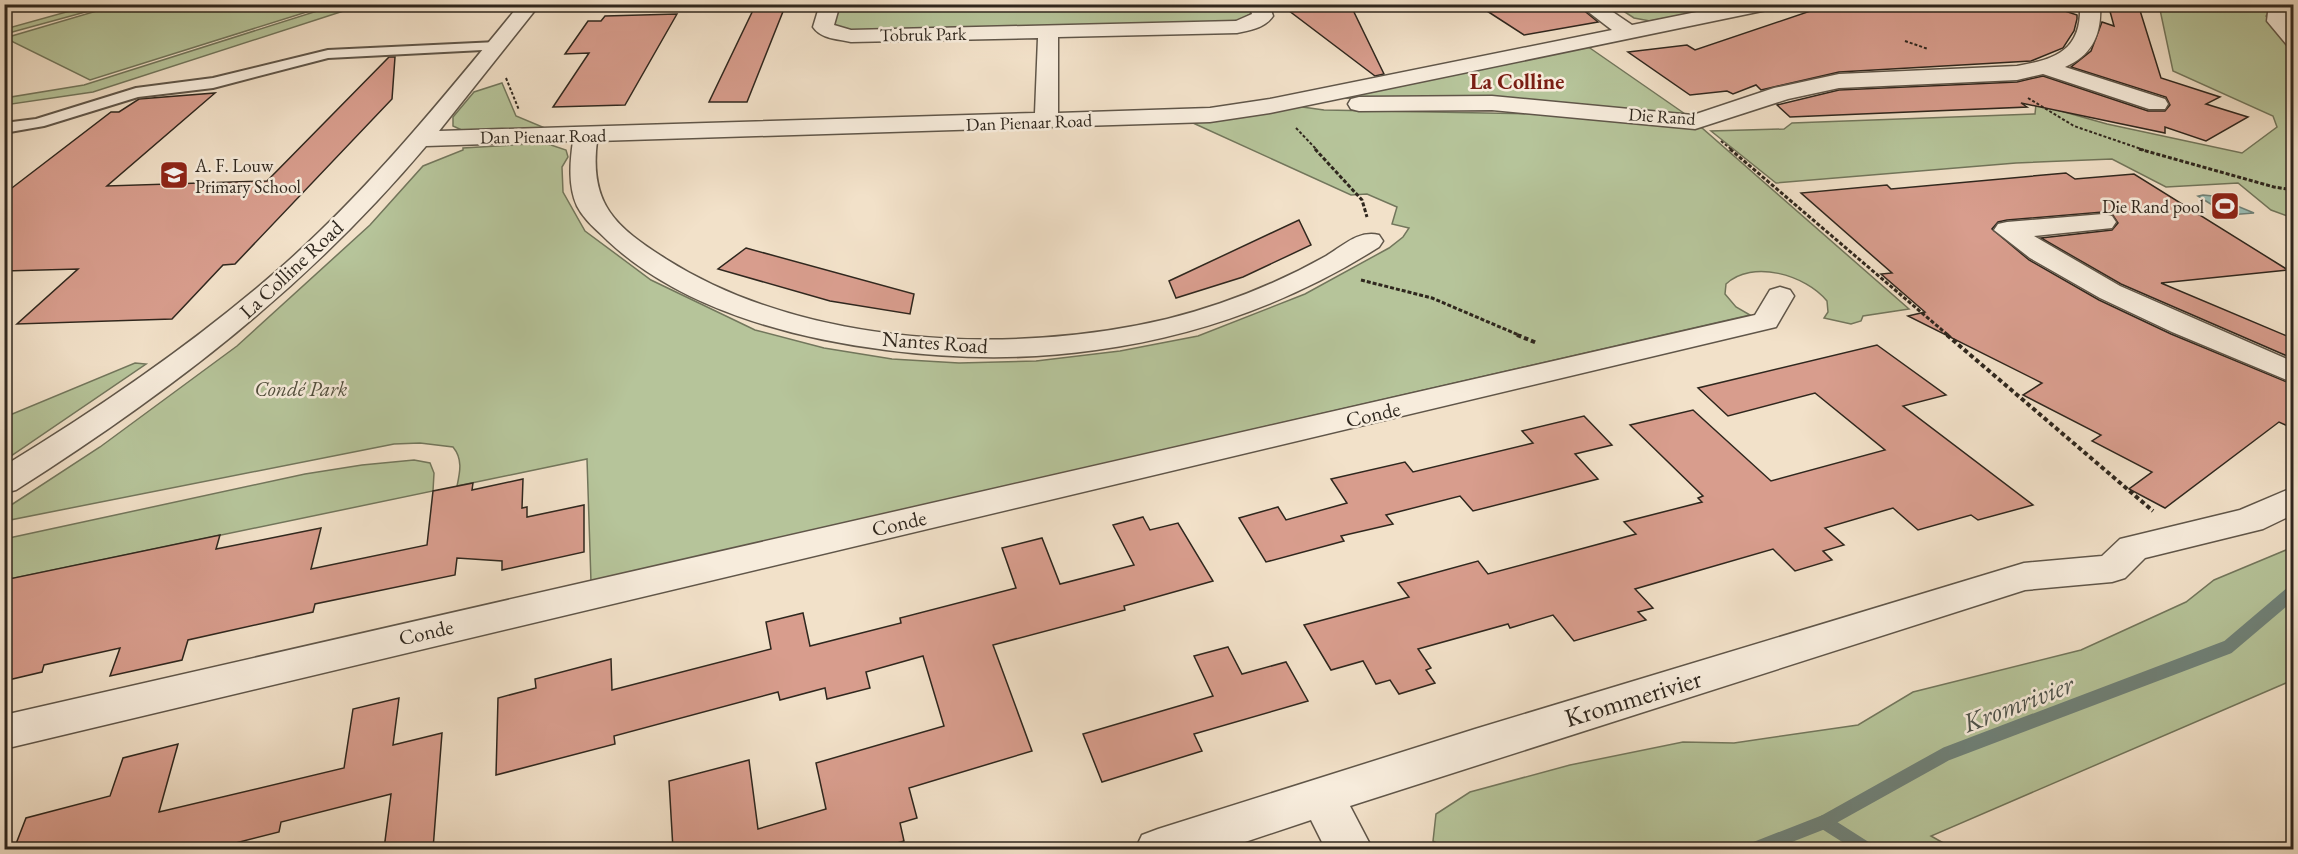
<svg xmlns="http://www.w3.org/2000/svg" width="2298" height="854" font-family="'EB Garamond',serif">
  <rect width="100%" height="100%" fill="#f2e1c9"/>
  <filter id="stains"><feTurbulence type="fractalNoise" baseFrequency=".00333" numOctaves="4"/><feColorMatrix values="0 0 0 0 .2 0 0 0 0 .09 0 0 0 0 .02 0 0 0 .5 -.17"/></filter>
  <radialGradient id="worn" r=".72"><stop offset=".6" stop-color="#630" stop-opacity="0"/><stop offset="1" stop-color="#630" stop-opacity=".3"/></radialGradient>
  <g fill="#b6c49a" stroke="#72765c" stroke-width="1.5">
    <polygon points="95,4 111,5 5,34 5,29"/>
    <polygon points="839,4 1249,4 1252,13 1237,22 854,32 838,29 833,23"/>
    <polygon points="117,5 117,4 329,5 90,80 5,38"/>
    <polygon points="336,5 362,5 93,92 5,105 5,98 84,85"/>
    <polygon points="1614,5 1734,5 1650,21 1634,18"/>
    <polygon points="2159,5 2273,5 2266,16 2293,38 2293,218 2271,210 2238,183 2166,187 2112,159 2016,163 1776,183 1711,131 1784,129 1792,123 2035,114 2036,104 2107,124 2242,153 2277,127 2273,116 2173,71"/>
    <polygon points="1587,46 1688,116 1430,100 1341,98"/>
    <polygon points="502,83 516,116 552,131 466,132 453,126 453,117 474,92"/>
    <path d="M1295,106L1324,110L1546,114L1702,128L1909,309L1863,316L1861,321L1851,324L1824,318L1828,312L1827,301C1806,275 1752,259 1726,284L1725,294L1736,307L1750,315L591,582L587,459L457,486C460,472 463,459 453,447L420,443L394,444L5,521V509L100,447L237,346L370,225L423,166L463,150V148L545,143L566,150L568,157L562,167L563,192L585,231L651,280L755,330L824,348L892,359L959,363L1036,361L1120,351L1198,336L1305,294L1389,248L1403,237L1409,228L1392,224L1397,207L1367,194L1351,195L1193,123Z"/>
    <polygon points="135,363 146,364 5,460 5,417"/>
    <polygon points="414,460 430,463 434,473 433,491 5,580 5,540 9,538 305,474 362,465"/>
    <polygon points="2293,547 2293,680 1931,836 1954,849 1447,850 1433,841 1436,814 1470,792 1570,765 1683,742 1734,743 1858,725 1913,692 2081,650 2186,602 2214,580"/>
  </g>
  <polygon fill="#9bbeb6" stroke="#708279" stroke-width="1.5" points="2203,195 2213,196 2254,213 2228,215 2198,196"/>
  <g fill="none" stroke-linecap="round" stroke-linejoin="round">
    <g stroke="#708279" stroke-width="14">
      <polyline points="1824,822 1868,850"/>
      <polyline points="1752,850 1824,822 1946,754 2228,647 2294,591"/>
    </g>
  </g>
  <g fill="#d89d8d" stroke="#2f271e" stroke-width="1.5">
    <polygon points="756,4 786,4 747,102 709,102"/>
    <polygon points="1280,4 1350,4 1384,74 1375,76"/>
    <polygon points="1484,4 1576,4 1598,22 1524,35 1487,11 1492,10"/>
    <polygon points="1831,4 2044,4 2077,15 2077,19 2074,31 2063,48 2031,61 1839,72 1761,90 1756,85 1733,94 1727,91 1690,95 1628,52 1687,45 1695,50"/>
    <polygon points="2108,4 2138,4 2161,78 2220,97 2206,104 2248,117 2206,141 2165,127 2165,133 2021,103 2027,107 1790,117 1777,105 1839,90 2017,82 2043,76 2148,111 2165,111 2170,105 2166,97 2071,67 2091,51 2102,22 2114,26"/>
    <polygon points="677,14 625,105 553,107 589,53 565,54 588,21 601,21 605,16"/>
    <polygon points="389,57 395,57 392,99 235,264 223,265 172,319 17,324 78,269 4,271 4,194 111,112 119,112 139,99 215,93 107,186 267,181"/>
    <polygon points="2066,173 2075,179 2134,174 2288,270 2161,283 2294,339 2294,359 2121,284 2041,238 2112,230 2118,223 2112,214 2103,212 2007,220 1998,222 1992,229 2029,260 2099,300 2171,334 2294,385 2294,429 2279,422 2165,508 2129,489 2152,472 2092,441 2101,435 2023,395 2042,383 1908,316 1925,312 1881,274 1892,273 1801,193 1887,185 1891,189"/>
    <polygon points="1299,220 1311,245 1243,277 1176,298 1169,281"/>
    <polygon points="746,248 914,294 910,314 830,301 718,269"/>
    <polygon points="1877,345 1946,395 1903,406 2033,505 1978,520 1971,515 1918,530 1893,508 1825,528 1844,545 1823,551 1832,560 1795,571 1773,549 1635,589 1653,608 1638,612 1646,620 1574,641 1553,615 1510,628 1508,624 1418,649 1431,668 1426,670 1435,683 1399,694 1390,680 1376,684 1363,661 1331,670 1304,625 1409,597 1398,583 1478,561 1488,574 1636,534 1624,522 1702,502 1698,498 1703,496 1630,425 1693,410 1771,481 1885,450 1815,393 1728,416 1698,388"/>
    <polygon points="1584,416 1612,445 1575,454 1598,479 1473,511 1460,496 1386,515 1393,524 1341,536 1344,541 1266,562 1239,518 1278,507 1286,520 1347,503 1331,479 1405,462 1413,472 1533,443 1522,431"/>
    <polygon points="523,479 522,508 527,507 527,517 584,505 584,552 502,570 502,561 457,558 455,575 315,604 313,612 188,640 182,660 110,676 120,648 44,665 42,672 4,681 4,580 220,535 216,549 321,528 311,569 427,545 433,491 473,483 472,490"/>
    <polygon points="1143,517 1150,530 1178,523 1213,581 1124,606 1125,610 993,645 1032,751 909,788 917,818 900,823 904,841 877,849 673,849 669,781 749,760 758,829 826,809 816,763 944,726 923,656 866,672 870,688 827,699 825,688 780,700 778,692 614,736 615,744 496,775 498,698 536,688 535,679 611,659 612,690 771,649 766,622 803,613 810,646 901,623 900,618 1016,588 1002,548 1042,538 1060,584 1134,565 1113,525"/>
    <polygon points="1228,647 1242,674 1286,662 1308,701 1194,734 1202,751 1102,782 1083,734 1213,696 1194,656"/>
    <polygon points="399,698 393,745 442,733 433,849 384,849 391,794 281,822 279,832 212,849 14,849 26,818 110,796 123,758 178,744 159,812 344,768 353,709"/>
  </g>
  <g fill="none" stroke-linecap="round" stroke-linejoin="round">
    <g stroke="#605649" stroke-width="4">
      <polygon id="lane" points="497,42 504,46 502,49 328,58 213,88 138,97 44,126 4,133 4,123 36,119 136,88 213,78 328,50"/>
    </g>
    <g stroke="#605649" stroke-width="3">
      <g id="street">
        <path d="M520,4H540L439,131L1035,113L1038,38L851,42C838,39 821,39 813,27L820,4H840L834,25L851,30L1236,21L1252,14L1249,4H1269L1273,16C1265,28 1250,30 1237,33L1058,37V113L1210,108L1270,99L1612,30L1578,4H1601L1632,25L1736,4H1776L1767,10L1270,113L1210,122L597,141C589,205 616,227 666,259C804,347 1012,356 1167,319C1223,305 1276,284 1326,256C1343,246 1358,230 1379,235L1383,241L1379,247C1292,302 1198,336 1096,350C1027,360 955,359 886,350C790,338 680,308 608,241C597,230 584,220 577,206C568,186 570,162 573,141L426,146C306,288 173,390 16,490L4,493V466C101,407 193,344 278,270C368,191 444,97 520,4Z"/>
        <path d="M2080,4H2100C2102,33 2093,55 2065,67L2165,99L2168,104L2165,109H2149L2043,74L2017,80L1839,88L1788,99L1695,129L1492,110L1359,111L1351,109L1348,104L1351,99L1359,97L1492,96L1693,115L1774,88L1839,74L2017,66C2057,59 2082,50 2080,4Z"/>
        <polygon points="2269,4 2289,4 2287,20 2294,28 2294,47 2287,45 2267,21"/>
        <polygon points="2103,214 2112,216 2116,222 2112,228 2034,236 2120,286 2294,362 2294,383 2172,332 2100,298 2030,258 1994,230 1998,224 2007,222"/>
        <polygon points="1780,287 1790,290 1794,296 1776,327 4,749 4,715 1755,315 1770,290"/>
        <polygon points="2294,487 2294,514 2263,529 2145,558 2125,578 2112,582 2025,590 1350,806 1373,850 1326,850 1311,820 1221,850 1135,850 1142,835 1158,829 1475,729 2024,563 2102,556 2120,539 2240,510"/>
      </g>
    </g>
    <g stroke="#2f271e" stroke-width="3">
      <polygon id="primary" points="4,4 22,4 20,8 4,13"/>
    </g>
    <g stroke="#2f271e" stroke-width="2" stroke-dasharray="3 2" stroke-linecap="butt">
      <polyline points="1905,41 1928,49"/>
      <polyline points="506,78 519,110"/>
      <polyline points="2028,98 2074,126 2144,150"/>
      <polyline points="1296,128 1317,150"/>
      <polyline points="1721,141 1732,150"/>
    </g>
    <g stroke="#2f271e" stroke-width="3" stroke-dasharray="4 2" stroke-linecap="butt">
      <polyline points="1315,149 1362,200 1367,217"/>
      <polyline points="1730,149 1949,336"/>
      <polyline points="2139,149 2274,187 2294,190"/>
      <polyline points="1361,280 1432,298 1521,336"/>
    </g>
    <g stroke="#2f271e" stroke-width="4" stroke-dasharray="4.5 3" stroke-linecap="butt">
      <polyline points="1517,335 1537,343"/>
      <polyline points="1947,335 2153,511"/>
    </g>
    <use href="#lane" fill="#f7ecdc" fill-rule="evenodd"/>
    <use href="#street" fill="#f7ecdc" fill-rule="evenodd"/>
    <use href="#primary" fill="#f2e1c9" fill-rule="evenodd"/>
  </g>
  <defs>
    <g id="school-square" transform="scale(1.5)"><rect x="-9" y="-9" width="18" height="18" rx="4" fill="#8f2418" stroke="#f7ecdc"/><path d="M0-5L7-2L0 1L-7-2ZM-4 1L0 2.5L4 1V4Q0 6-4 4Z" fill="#fff"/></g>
    <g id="stadium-square" transform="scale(1.5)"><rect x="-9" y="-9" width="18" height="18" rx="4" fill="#8f2418" stroke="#f7ecdc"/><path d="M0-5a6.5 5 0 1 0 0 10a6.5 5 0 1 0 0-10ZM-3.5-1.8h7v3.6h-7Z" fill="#fff"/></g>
  </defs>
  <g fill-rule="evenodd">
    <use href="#school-square" x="174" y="175"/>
    <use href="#stadium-square" x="2225" y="206"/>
  </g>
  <g text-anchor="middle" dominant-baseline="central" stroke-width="5" stroke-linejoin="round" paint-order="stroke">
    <g font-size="18" fill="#2f271e" stroke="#f7ecdc">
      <text transform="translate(923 34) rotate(-1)">Tobruk Park</text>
      <text transform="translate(1662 116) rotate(4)">Die Rand</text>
      <text transform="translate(1029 122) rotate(-2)">Dan Pienaar Road</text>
      <text transform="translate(543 136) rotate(-1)">Dan Pienaar Road</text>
    </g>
    <g font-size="18" fill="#2f271e" stroke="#f7ecdc" text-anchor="start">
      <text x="195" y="165">A. F. Louw<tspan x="195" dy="21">Primary School</tspan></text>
      <text x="2204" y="206" text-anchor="end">Die Rand pool</text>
    </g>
    <g font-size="21" fill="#2f271e" stroke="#f7ecdc">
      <text transform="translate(291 269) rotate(-43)">La Colline Road</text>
      <text transform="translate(935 342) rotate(4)">Nantes Road</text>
      <text transform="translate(1373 414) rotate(-13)">Conde</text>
      <text transform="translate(899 523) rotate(-13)">Conde</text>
      <text transform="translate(426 632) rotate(-13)">Conde</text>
    </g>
    <g font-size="21" font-style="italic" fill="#514e3d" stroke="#f7ecdc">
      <text x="301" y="388">Condé Park</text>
    </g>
    <g font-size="22" font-weight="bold" fill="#7a1f14" stroke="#f7ecdc">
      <text x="1517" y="81">La Colline</text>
    </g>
    <g font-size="26" fill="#2f271e" stroke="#f7ecdc">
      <text transform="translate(1633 698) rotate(-17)">Krommerivier</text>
    </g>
    <g font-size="27" font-style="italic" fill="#4f544c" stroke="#f7ecdc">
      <text transform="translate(2018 703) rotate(-21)">Kromrivier</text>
    </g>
  </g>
  <rect width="2298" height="854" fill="none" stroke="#f2e1c9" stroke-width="24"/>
  <rect x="6" y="6" width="2286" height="842" fill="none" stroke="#2f271e" stroke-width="3"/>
  <rect x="12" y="12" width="2274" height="830" fill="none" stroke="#2f271e" stroke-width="1.5"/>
  <rect width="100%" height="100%" filter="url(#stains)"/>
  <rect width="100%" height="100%" fill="url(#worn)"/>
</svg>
